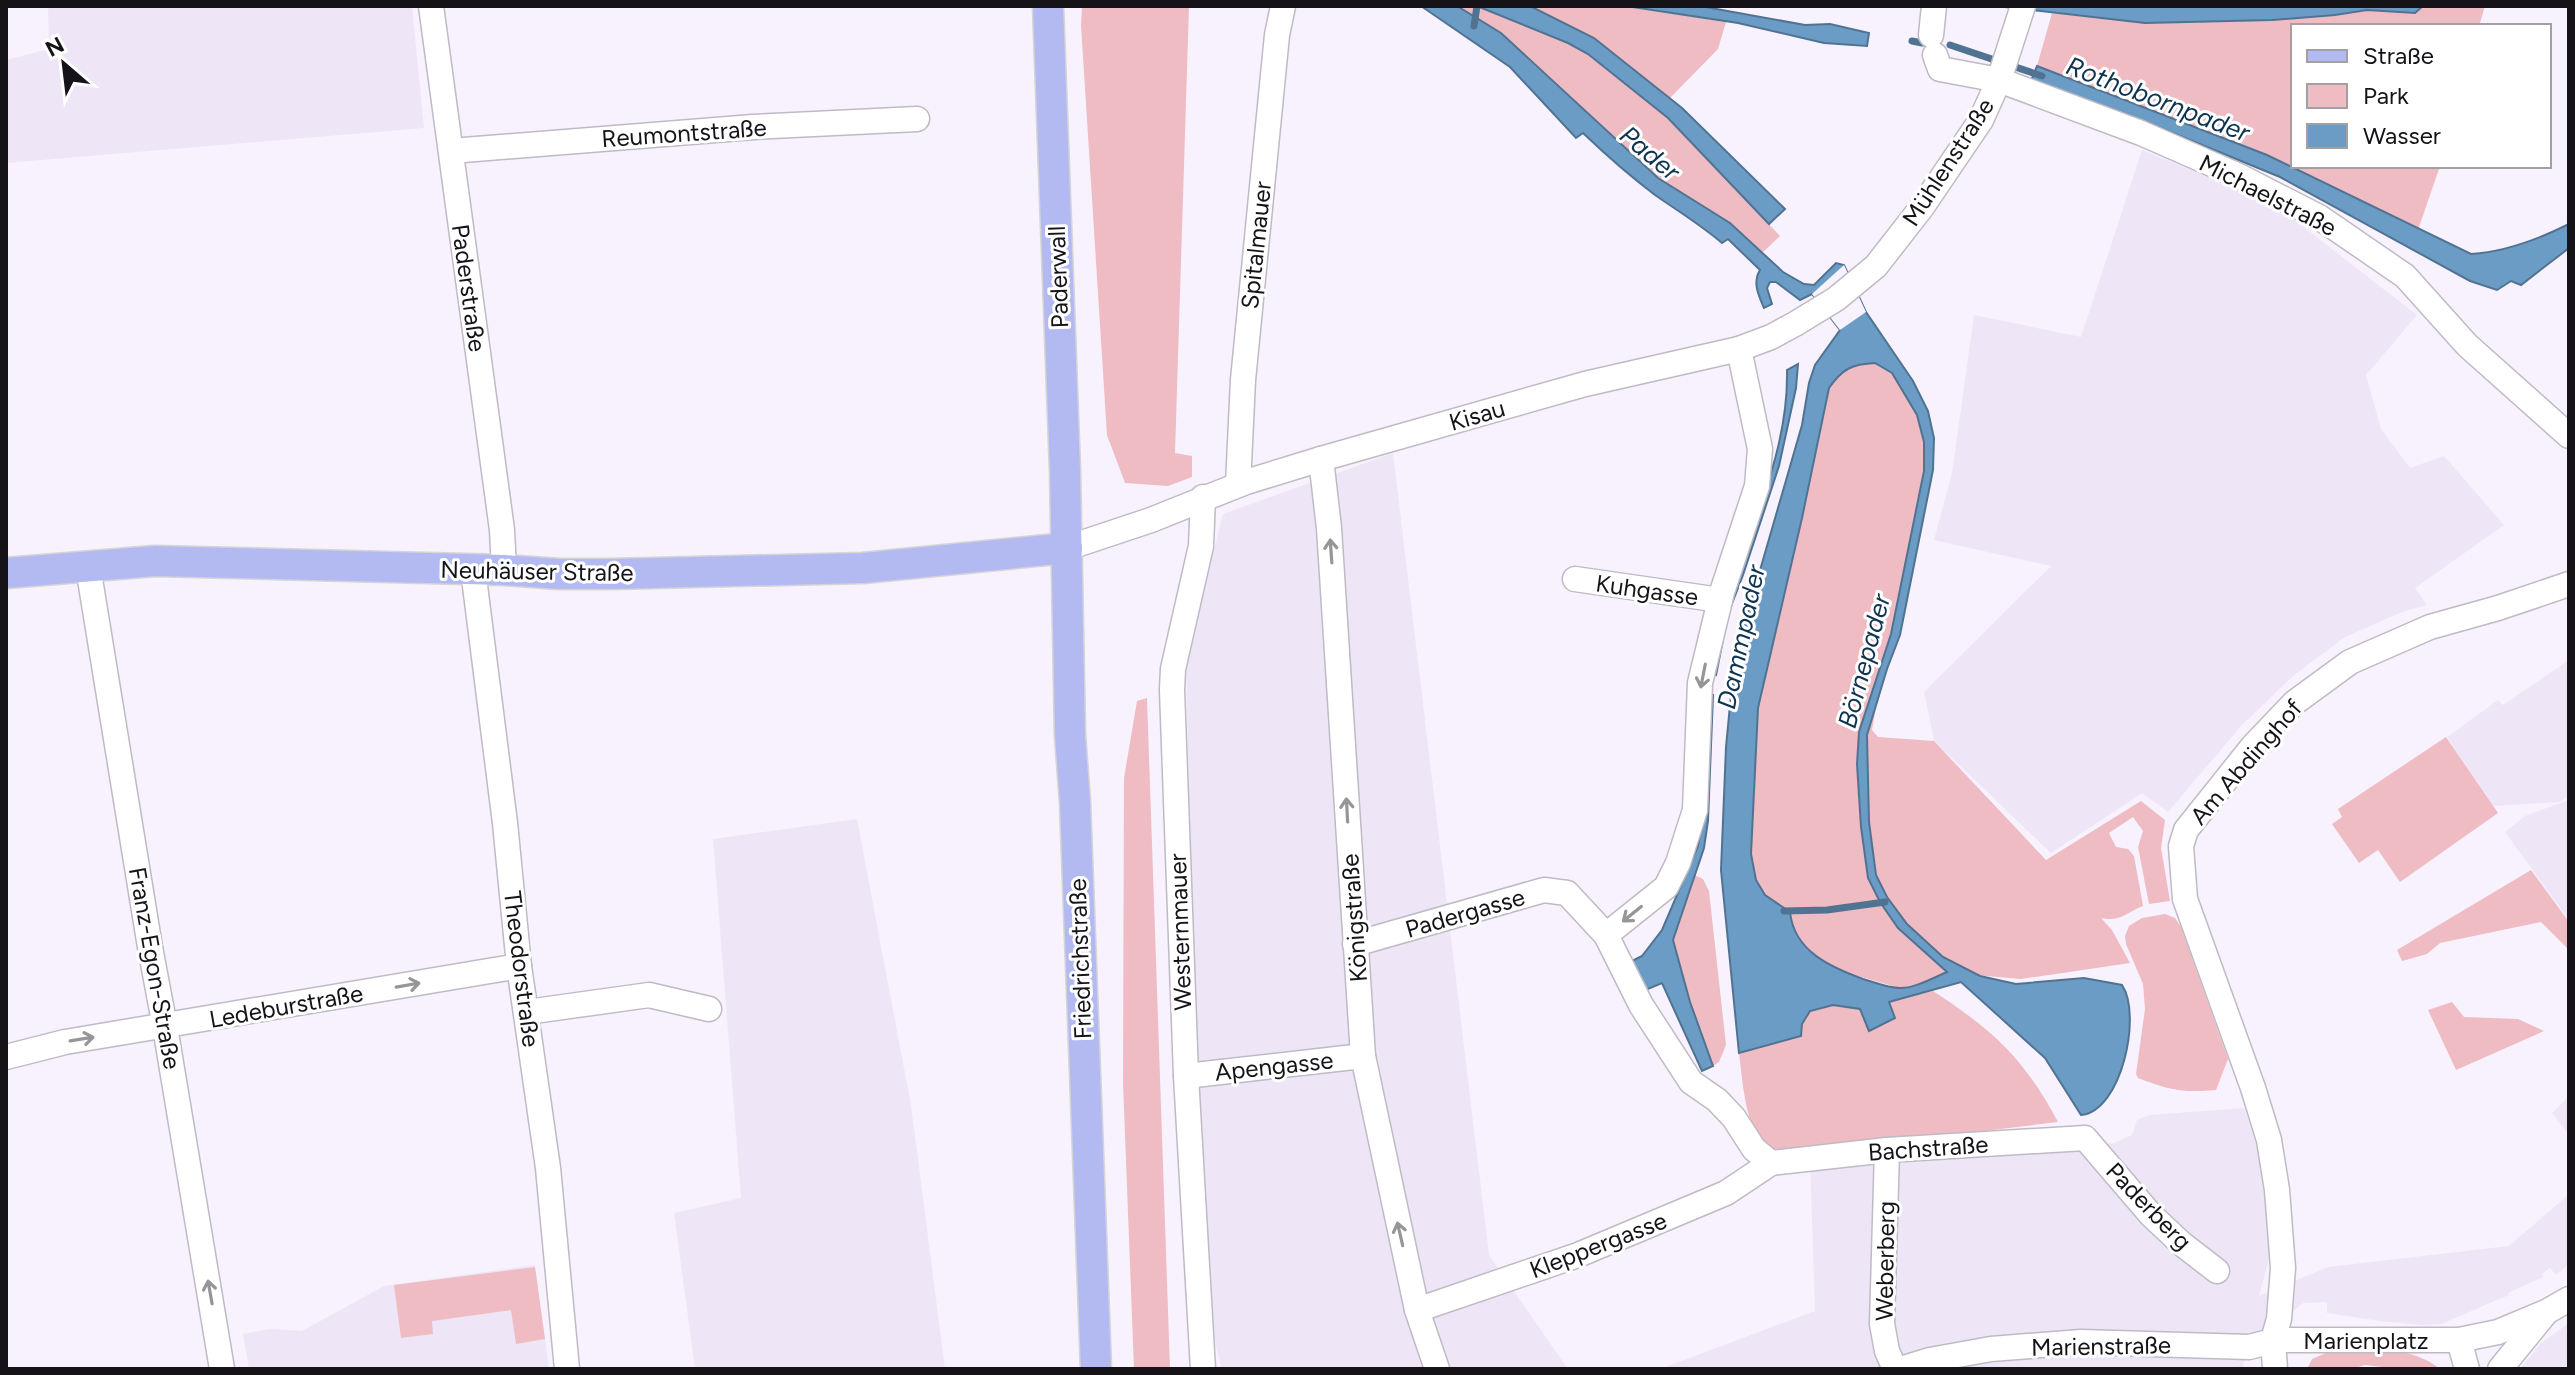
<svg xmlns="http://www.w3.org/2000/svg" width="2575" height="1375" font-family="Figtree,sans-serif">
  <rect width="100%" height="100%" fill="#f7f2fd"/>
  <g fill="#eee6f7">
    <polygon points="48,6 412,6 424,128 6,163 6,60 49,49"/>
    <polygon points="2142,150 2274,204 2417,315 2366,375 2381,429 2410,468 2444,456 2504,525 2415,588 2427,605 2402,612 2345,637 2293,676 2241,726 2168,812 2142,793 2051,853 1934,741 1924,692 2051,566 1934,540 1952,473 1974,315 2081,337"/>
    <polygon points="1393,453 1489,1255 1568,1369 1222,1369 1215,1343 1195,1054 1186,674 1190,644 1223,514"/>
    <polygon points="2569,660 2569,796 2559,802 2493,806 2447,737 2498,700 2503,705"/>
    <polygon points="2569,800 2569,920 2505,832 2525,816"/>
    <polygon points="857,819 911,1105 945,1369 695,1369 674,1213 741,1198 713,839"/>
    <polygon points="2569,1096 2569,1135 2552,1113"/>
    <polygon points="2244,1108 2269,1181 2270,1255 2259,1296 2328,1267 2509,1246 2569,1194 2569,1264 2556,1275 2550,1268 2542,1274 2543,1277 2508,1293 2509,1295 2441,1324 2422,1325 2380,1321 2327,1313 2327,1302 2303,1303 2251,1349 2243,1364 2244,1369 1660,1369 1815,1311 1810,1160 2114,1143 2132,1135 2137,1120 2149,1115"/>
    <polygon points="535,1265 549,1369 249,1369 243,1334 270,1329 302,1331 384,1286"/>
    <polygon points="2569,1323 2569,1369 2520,1369 2541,1343"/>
  </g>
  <g fill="#efbcc3">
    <polygon points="1082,6 1189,6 1175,453 1192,456 1192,477 1168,486 1125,483 1107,435 1081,25"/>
    <polygon points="1457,6 1477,6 1568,43 1588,54 1668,118 1780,236 1762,253 1730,223 1658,178 1501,33"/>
    <polygon points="1530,6 1626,6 1726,22 1718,49 1670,98 1594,38"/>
    <polygon points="2423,6 2485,6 2479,26 2293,26 2293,166 2440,166 2418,230 2267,155 2037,66 2052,13 2145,23 2272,20 2335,15 2367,10 2415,13"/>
    <path d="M1875,363L1892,373L1917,415L1924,442V472L1891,634L1870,700L1875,713L1872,730L1878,737L1934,741L2046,860L2141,801L2165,820L2161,848L2170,901L2149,904L2138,847L2143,831L2133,817L2109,833L2116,847L2128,849L2134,856L2143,906C2125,913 2121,922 2101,918L2112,930L2130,963L2021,979L1963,974L1900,988L1840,971L1818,959L1800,941L1791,923L1777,904L1765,895L1756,880L1751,854L1758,708L1802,518L1829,388C1842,369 1852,364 1875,363Z"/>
    <polygon points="1147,698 1170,1369 1134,1369 1123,1083 1124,778 1137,701"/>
    <polygon points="2446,737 2498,813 2400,882 2378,850 2359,863 2332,824 2342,817 2338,809"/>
    <polygon points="2531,870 2569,922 2569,950 2541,922 2440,943 2427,954 2402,961 2397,950"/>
    <polygon points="1694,875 1703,879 1709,891 1726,1045 1719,1062 1713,1066 1690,1002 1673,940"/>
    <path d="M2165,914L2175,918L2181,927L2228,1059L2216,1090C2182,1093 2170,1090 2138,1078L2136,1074L2145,1009L2143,984L2126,944L2125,936L2129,926L2142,918Z"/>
    <path d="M1933,991C1994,1031 2023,1057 2058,1122L1791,1154C1780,1151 1769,1149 1761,1141C1745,1123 1742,1076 1739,1053L1801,1036L1802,1024L1810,1011L1833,1005L1860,1009L1869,1030L1888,1002Z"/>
    <polygon points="2452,1002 2464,1017 2518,1019 2544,1031 2456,1070 2428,1010"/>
    <polygon points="535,1267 545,1339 516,1344 511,1310 432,1321 433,1334 401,1338 394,1285"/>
    <path d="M2338,1348C2373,1350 2412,1346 2440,1369H2400L2365,1365L2351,1369H2307L2312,1359Z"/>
  </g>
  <g fill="#6b9cc6" stroke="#517392" stroke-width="2" fill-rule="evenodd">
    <path d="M1421,6H1457L1501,33L1658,178L1730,223L1783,272L1804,284L1814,285L1836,263L1844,265L1866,312L1913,381L1928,411L1934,438L1933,470L1900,635L1887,669L1867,735L1869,822L1876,875L1887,897L1907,924L1943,957L1980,976L2016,984L2084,978L2122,985C2142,1014 2122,1111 2081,1115L2045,1058L1961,982L1889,1002L1895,1018L1869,1031L1860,1009L1833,1005L1810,1011L1802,1024L1801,1036L1739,1053L1721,870L1726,747L1731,695L1741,636L1802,425L1809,383L1815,365L1840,330L1812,294L1800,300L1776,282H1770L1767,288L1772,304L1764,308C1759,296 1752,283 1760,270L1728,239L1722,243C1701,225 1678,211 1655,195C1630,176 1606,155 1583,133L1576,138L1510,67ZM1875,363L1892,373L1917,415L1924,442V471L1891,634L1859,732L1857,764L1861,827L1868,878L1880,902L1898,928L1947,972C1933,978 1915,988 1900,988C1888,988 1874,982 1863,979C1830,967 1794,951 1790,912L1765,895L1756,880L1751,854L1758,708L1802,518L1829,388C1842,369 1852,364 1875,363Z"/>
    <polygon points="1477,6 1530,6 1594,38 1682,108 1785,209 1769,224 1668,118 1588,54 1568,43"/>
    <polygon points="1626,6 1700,6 1805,25 1830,24 1869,33 1867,46 1824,43 1738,23"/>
    <polygon points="1996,6 2423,6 2415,13 2367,10 2335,15 2272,20 2145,23"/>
    <path d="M2037,66L2267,155L2471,254C2505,252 2539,239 2569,224V248L2521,285L2511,281L2497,290L2470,281L2280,177L2129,115L2031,81Z"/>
    <path d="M1798,364L1796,388L1779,466L1743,575L1728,614L1716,675L1710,674C1715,654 1718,634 1723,614C1746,532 1789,457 1787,370Z"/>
    <polygon points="1708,695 1713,695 1708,821 1704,848 1673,940 1690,1002 1713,1066 1702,1071 1662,983 1643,991 1630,962 1642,956 1662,930 1698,846 1702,820"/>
  </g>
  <polygon fill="#f7f2fd" points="1844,265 1866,312 1840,330 1812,294"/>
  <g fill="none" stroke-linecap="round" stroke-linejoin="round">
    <g stroke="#517392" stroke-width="7">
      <polyline points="1474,26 1477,6"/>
      <polyline points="1912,41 1922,43"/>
      <polyline points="1950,45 2042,76"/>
      <polyline points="1784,911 1827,910 1885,902"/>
    </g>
    <g stroke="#bfbac4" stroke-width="27">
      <g id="minor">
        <polyline points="431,6 502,530 504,570"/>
        <polyline points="1931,35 1934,6"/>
        <polyline points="1935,55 1940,69 1999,80 2141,133 2239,176 2319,217 2405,276 2467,345 2569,436"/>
        <polyline points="451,151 753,127 917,119"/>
        <polyline points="1321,459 1329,528 1363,1056 1417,1310 1437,1369"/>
        <polyline points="1238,485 1243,380 1277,35 1283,6"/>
        <polyline points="1203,497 1201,546 1173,669 1172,690 1186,1076 1203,1369"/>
        <polyline points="1067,548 1151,520 1246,482 1321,459 1585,384 1739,349 1771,337 1795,324 1836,299 1876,266 1922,207 1981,120 1999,80 2023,6"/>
        <polyline points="88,567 150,947 165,1027 222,1369"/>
        <polyline points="473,570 505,823 519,966 548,1168 567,1369"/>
        <polyline points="1575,579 1720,600"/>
        <polyline points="1606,935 1666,887 1678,863 1695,810 1700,683 1722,592 1757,486 1760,449 1739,349"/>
        <polyline points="1355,944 1544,890 1567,893 1606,935 1641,1005 1691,1082 1717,1100 1734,1118 1754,1149 1771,1163"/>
        <polyline points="527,1012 649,995 709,1009"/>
        <polyline points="6,1057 65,1042 519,966"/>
        <polyline points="1186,1076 1363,1056"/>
        <polyline points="1887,1150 1882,1324 1887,1351 1895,1369"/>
        <polyline points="1417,1310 1578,1255 1726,1193 1771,1163 1887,1150 2085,1138 2151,1215 2182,1244 2217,1271"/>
        <polyline points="2459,1340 2467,1369"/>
        <polyline points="1901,1369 1930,1360 1991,1349 2081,1342 2249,1347 2277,1340 2459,1340 2498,1332 2548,1311 2569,1299"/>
        <polyline points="2275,1369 2273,1340 2279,1319 2283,1268 2277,1190 2269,1140 2253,1088 2185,899 2181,846 2186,830 2253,746 2294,703 2350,662 2430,627 2498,608 2569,584"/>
        <polyline points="2500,1369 2544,1315"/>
      </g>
    </g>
    <g stroke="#d5d5d5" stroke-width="33">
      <g id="major">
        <polyline points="1048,6 1065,470 1070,735 1075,802 1096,1369"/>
        <polyline points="6,573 155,561 504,570 559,574 612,574 863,568 1067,548"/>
      </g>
    </g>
    <use href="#minor" stroke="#fff" stroke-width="24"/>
    <use href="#major" stroke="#b3baf2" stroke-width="30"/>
  </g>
  <defs><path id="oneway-shaft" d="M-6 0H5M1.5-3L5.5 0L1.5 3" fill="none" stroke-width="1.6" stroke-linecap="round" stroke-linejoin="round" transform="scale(2)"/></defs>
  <g stroke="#969597">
    <use href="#oneway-shaft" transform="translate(1331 551) rotate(-94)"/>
    <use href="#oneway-shaft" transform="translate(1703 676) rotate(101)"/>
    <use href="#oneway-shaft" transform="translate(1347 810) rotate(-93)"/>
    <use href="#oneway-shaft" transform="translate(1632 914) rotate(141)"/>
    <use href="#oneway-shaft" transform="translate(408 985) rotate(-10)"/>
    <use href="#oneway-shaft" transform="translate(82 1039) rotate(-9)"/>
    <use href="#oneway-shaft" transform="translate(1400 1234) rotate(-103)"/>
    <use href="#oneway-shaft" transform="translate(210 1292) rotate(-100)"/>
  </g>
  <g text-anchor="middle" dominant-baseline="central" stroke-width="6" stroke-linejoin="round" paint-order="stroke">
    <g font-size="24" fill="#151317" stroke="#fff">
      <text transform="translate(684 133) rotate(-4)">Reumontstraße</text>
      <text transform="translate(1948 162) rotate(-57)">Mühlenstraße</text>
      <text transform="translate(2268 195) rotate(27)">Michaelstraße</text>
      <text transform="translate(1256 245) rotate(-84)">Spitalmauer</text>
      <text transform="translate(1058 277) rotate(-92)">Paderwall</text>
      <text transform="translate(469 288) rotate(82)">Paderstraße</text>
      <text transform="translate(1477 415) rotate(-16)">Kisau</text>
      <text transform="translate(537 571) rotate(1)">Neuhäuser Straße</text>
      <text transform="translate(1647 590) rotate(8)">Kuhgasse</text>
      <text transform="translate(2246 762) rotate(-49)">Am Abdinghof</text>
      <text transform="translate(1465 913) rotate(-16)">Padergasse</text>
      <text transform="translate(1354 918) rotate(-94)">Königstraße</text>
      <text transform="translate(1180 932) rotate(-92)">Westernmauer</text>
      <text transform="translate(1080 959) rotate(-92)">Friedrichstraße</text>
      <text transform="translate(155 968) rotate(80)">Franz-Egon-Straße</text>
      <text transform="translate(522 969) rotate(83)">Theodorstraße</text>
      <text transform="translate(286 1006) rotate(-10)">Ledeburstraße</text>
      <text transform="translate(1274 1066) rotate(-6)">Apengasse</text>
      <text transform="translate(1928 1148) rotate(-4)">Bachstraße</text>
      <text transform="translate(2149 1206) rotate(46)">Paderberg</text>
      <text transform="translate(1598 1245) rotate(-21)">Kleppergasse</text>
      <text transform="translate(1885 1261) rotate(-89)">Weberberg</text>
      <text x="2366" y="1340">Marienplatz</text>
      <text transform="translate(2101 1346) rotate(-1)">Marienstraße</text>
    </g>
    <g font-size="26" font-style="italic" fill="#0f3451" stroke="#fff">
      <text transform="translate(2158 99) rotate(21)">Rothobornpader</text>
      <text transform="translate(1650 153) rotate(40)">Pader</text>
      <text transform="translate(1741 637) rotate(-78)">Dammpader</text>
      <text transform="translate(1864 661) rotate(-75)">Börnepader</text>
    </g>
  </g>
  <rect width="2575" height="1375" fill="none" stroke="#151317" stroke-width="16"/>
  <rect x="2291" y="24" width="260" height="144" fill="#ffffff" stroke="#a1a1a2" stroke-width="2"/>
  <rect x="2307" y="50" width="40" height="12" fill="#b3baf2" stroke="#a1a1a2" stroke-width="2"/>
  <text x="2363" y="64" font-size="24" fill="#151317">Straße</text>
  <rect x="2307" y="84" width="40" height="24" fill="#efbcc3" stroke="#a1a1a2" stroke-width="2"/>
  <text x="2363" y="104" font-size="24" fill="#151317">Park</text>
  <rect x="2307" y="124" width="40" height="24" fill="#6b9cc6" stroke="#a1a1a2" stroke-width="2"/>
  <text x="2363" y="144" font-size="24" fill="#151317">Wasser</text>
  <g transform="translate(64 64) rotate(332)" stroke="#ffffff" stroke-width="6" paint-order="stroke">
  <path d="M0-6L14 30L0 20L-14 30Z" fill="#151317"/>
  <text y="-12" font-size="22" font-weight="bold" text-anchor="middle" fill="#151317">N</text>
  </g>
</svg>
